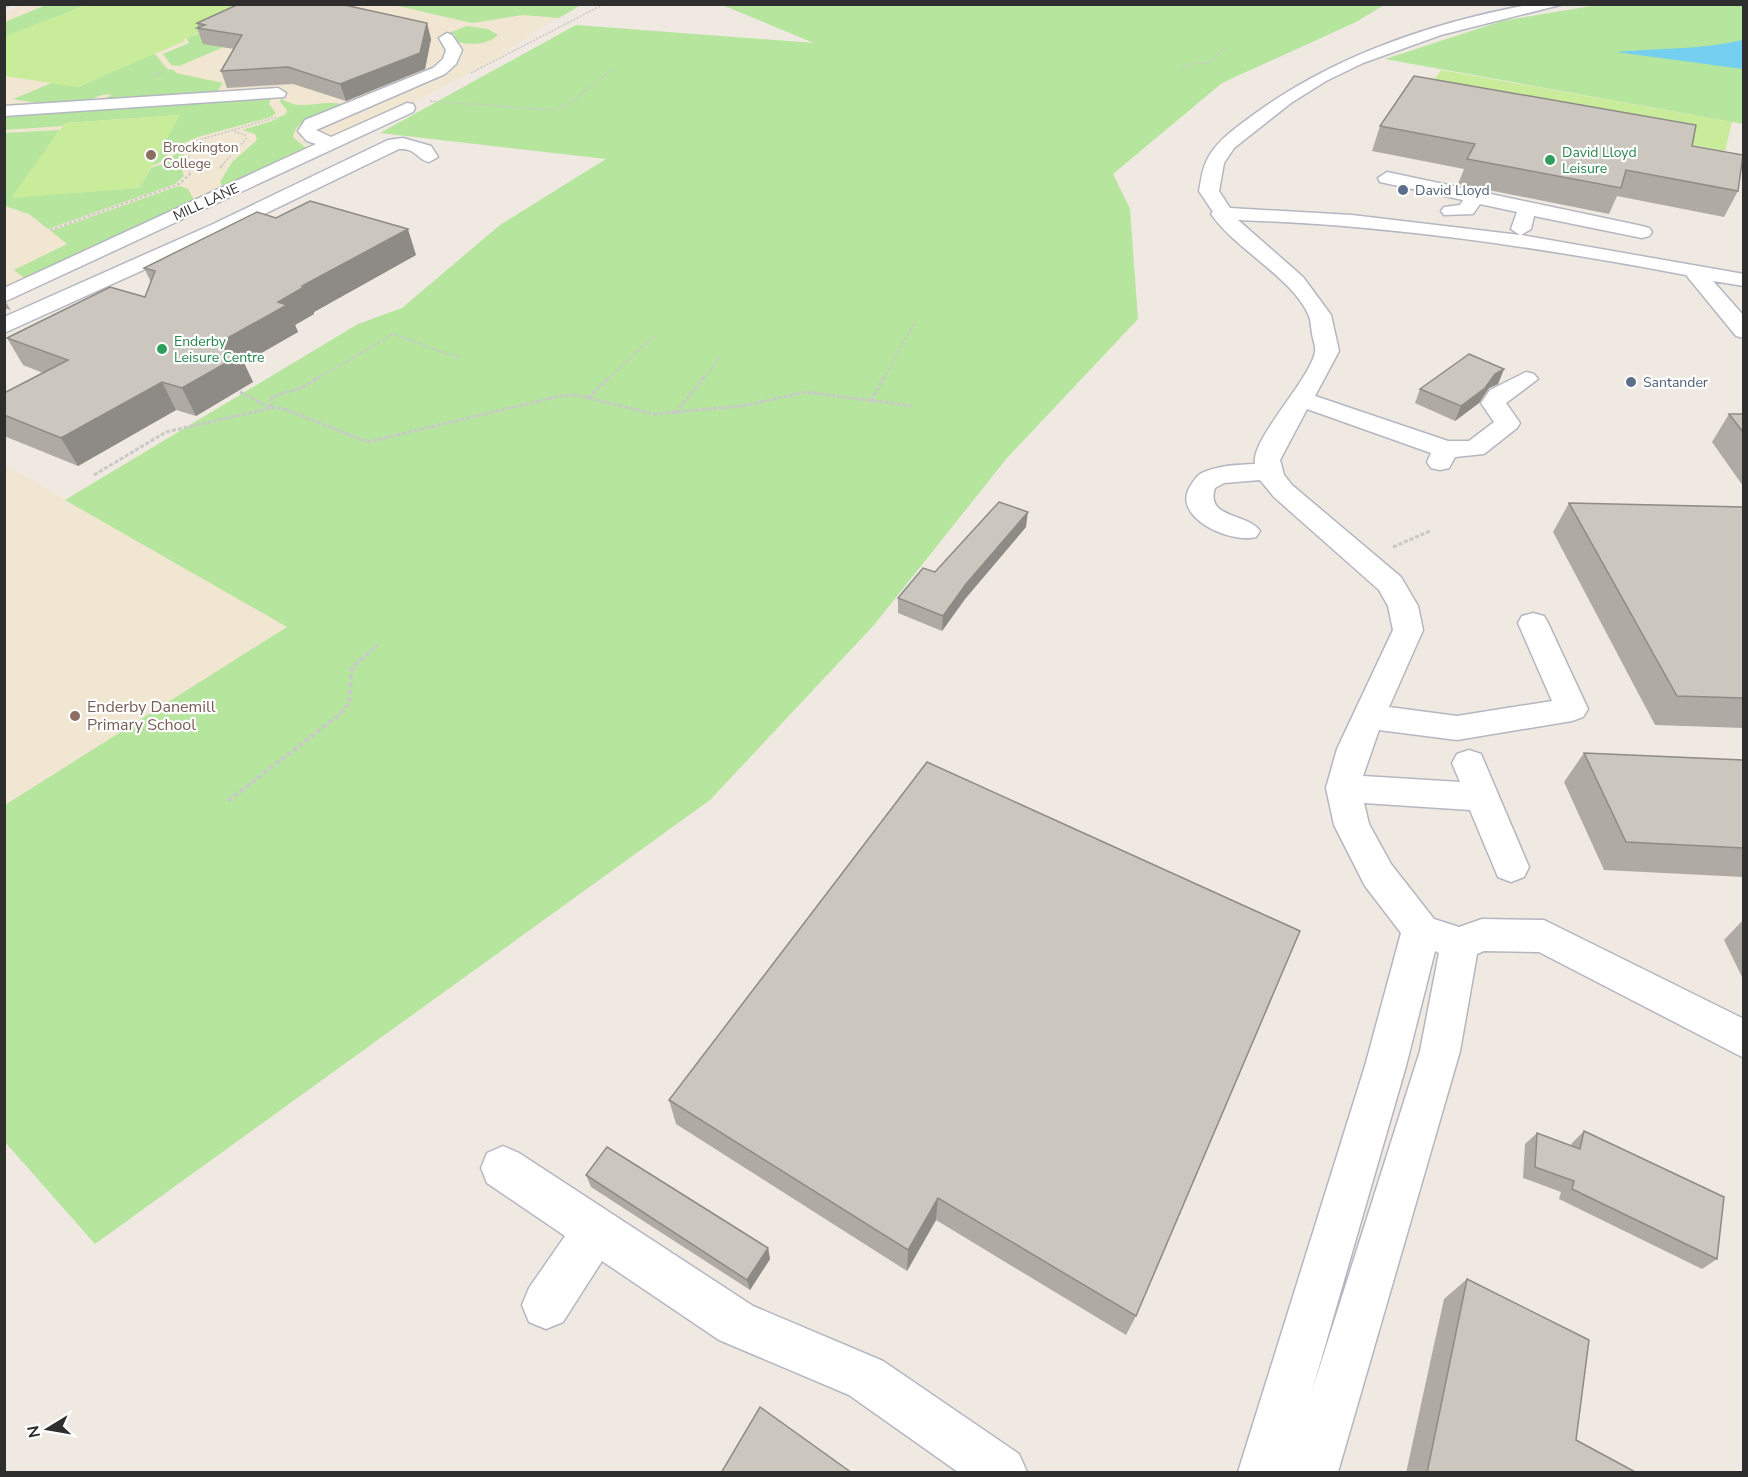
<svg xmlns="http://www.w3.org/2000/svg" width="1748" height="1477" font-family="'Nunito Sans',sans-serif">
  <rect width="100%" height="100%" fill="#efe9e1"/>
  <g fill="#f0e6d1">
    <polygon points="23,5 581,5 534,32 495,60 404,107 5,287 5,14"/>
    <polygon points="5,465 287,627 5,805"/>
  </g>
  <g fill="#b6e59e">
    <polygon points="46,5 86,5 5,37 5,22"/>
    <polygon points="394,5 581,5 559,18 523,15 472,23"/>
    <polygon points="722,5 1384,5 1356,22 1222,83 1113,174 1130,209 1138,319 1007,458 874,625 710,800 95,1244 5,1142 5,805 287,627 65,500 358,324 402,308 500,225 606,159 380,133 576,25 814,43"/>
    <polygon points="1597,5 1743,5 1743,124 1385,59 1502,21"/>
    <polygon points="227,21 205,44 224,47 179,66 171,65 163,54 189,43 187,38"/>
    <path d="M467,26L488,29L498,35C488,45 471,45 458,42L454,34H446Z"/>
    <path d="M154,53L167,69L174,70L176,73L223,83L215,94L99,101L112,95C100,92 92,101 80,103C57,107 35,103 13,99L52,83L78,87Z"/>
    <polygon points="272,96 269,104 276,113 271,117 198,137 175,147 160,162 152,166 179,115 65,123 62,126 5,130 4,112"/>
    <path d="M281,98C300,113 323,98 344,105C328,112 296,117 293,137L308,150L225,191L220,182L232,162L257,140L255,134L242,130L272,121L286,114L287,110L280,102Z"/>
    <polygon points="60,130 12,197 139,188 151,168 165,163 185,145 181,167 184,176 175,184 48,229 29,214 5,206 5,133"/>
    <polygon points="179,186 188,189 197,205 26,279 14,270 67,244 51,231"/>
  </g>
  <g fill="#c9ec9a">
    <polygon points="256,4 183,40 185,41 77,87 5,76 4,37 86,5"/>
    <polygon points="1441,70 1732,122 1725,151 1423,95"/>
    <polygon points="180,115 139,188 11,198 65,123"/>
  </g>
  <path fill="#75cff0" d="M1743,40V69L1616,52C1659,48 1700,50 1743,40Z"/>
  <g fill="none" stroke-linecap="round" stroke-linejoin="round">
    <g stroke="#b4b7c1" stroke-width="3">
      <g id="minor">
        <path d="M1532,4H1564L1441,35L1363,63L1326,81L1291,103L1234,148L1224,163L1219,191L1230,208L1352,215L1520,235L1511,229L1517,212L1480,204L1473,214L1444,215L1441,211L1444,207L1460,205L1463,200L1380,182L1378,178L1387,172L1642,226L1649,228L1652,232L1649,236L1642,238L1534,216L1531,229L1521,235L1744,274V286L1713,281L1744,316V338L1736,336L1686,275C1538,247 1389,225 1238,220L1303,277L1331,315L1339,351L1315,396L1448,441H1469L1494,422L1481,403L1490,390L1526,372L1534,374L1538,379L1506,403L1520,423L1517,428L1484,454L1455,457L1449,468L1440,470L1431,468L1427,462L1431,453L1307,409L1280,460L1284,475L1292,485L1401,577L1418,606L1423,630L1389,707L1457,716L1552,701L1518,623L1522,616L1533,613L1544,616L1548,623L1588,709L1583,717L1572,721L1457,740L1379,730L1363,776L1460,782L1452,763L1457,754L1469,750L1481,754L1529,867L1524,877L1511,882L1498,877L1470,810L1364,803L1369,824L1391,864L1434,919L1459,927L1482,919L1544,920L1744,1019V1058L1539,952L1484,951L1477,954L1460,1051L1338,1472H1238L1365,1066L1401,933L1365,886L1334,825L1326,788L1337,749L1393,630L1388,606L1379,590L1274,497L1260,480L1224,483L1215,488C1205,519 1248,513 1260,531L1256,537C1231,544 1169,517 1191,485C1195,479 1198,474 1204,472C1220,465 1238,465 1255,464C1250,440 1310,380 1315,352C1316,347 1313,339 1312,334C1311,328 1311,321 1309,316C1293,278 1235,249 1211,214L1213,212L1199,191C1201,181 1202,169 1207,160C1216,141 1236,128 1253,115C1335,55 1431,23 1532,4ZM1435,951L1439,953L1420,1051L1312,1391L1406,1066Z"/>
        <polygon points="447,33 452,35 462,50 456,64 445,74 316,130 331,137 407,103 413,104 415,108 413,112 4,302 4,288 316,144 307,141 298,131 305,120 433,68 443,59 446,50 439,38"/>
        <polygon points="278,88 286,93 284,97 4,116 4,106"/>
        <path d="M403,138L431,146L438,157L429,162C416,159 417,148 399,149L225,233L4,333V317L211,225L388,140Z"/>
        <polygon points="503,1146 519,1153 753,1306 883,1361 1019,1454 1027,1472 958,1472 849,1395 719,1340 602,1261 563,1322 546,1329 529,1322 522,1305 529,1288 565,1236 487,1183 481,1168 487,1153"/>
      </g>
    </g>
    <g stroke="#c9c9c9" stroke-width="1.5" stroke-dasharray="2 1.5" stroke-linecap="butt">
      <polyline points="4,9 12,4"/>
      <polyline points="1181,70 1191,64 1208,63 1225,48"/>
      <polyline points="471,73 604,4"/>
      <polyline points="152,76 166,71"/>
      <polyline points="430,101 552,110 569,104 613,69"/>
      <polyline points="188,165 189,150 196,141 277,117"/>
      <polyline points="222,165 246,139 245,135 234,131"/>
    </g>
    <g stroke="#c9c9c9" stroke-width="2" stroke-dasharray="3 2" stroke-linecap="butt">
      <polyline points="220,168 224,164"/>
      <polyline points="50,230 179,184 190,174 188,164"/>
      <polyline points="317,379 393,334 459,358"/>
      <polyline points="608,379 655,335"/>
      <polyline points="703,379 720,357"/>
      <polyline points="883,379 915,322"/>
    </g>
    <g stroke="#c9c9c9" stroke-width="3" stroke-dasharray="4 2" stroke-linecap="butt">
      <polyline points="240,392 271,408 272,397 303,387 319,377"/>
      <polyline points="588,398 610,377"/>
      <polyline points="871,401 884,377"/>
      <polyline points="676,413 704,377"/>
      <polyline points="94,475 166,432 271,408 282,408 368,442 560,396 576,395 654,414 742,406 806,392 913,406"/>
      <polyline points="1393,547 1430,531"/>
      <polyline points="366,655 379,644"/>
    </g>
    <polyline stroke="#c9c9c9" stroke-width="4" stroke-dasharray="4.5 3" stroke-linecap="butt" points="228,801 340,714 349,703 352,667 368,654"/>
    <use href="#minor" fill="#fff" fill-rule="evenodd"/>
  </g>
  <g fill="#afaba4">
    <polygon points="197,23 431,39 425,69 346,101 293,84 227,88 221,71 234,49 203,44 197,28 198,27"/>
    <polygon points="1380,126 1692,146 1738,191 1724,217 1617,196 1609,214 1458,184 1464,169 1372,151"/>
    <polygon points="276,218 416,255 314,312 314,314 295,325 298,332 244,363 253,382 196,416 176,410 78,466 4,436 4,393 43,373 23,365 7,338 145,297 151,282 144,268"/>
    <polygon points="4,299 11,310 4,308"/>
    <polygon points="1504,369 1498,384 1489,388 1479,403 1455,421 1415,403 1420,389"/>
    <polygon points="1729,414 1743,414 1743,486 1712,442"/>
    <polygon points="1569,503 1743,507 1743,728 1655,725 1553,532"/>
    <polygon points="1026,527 965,599 942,631 898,613 898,598"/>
    <polygon points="1584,753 1743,760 1743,877 1604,870 1564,782"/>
    <polygon points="927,762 1136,1316 1126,1335 936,1220 907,1271 676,1124 669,1100"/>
    <polygon points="1743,920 1743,979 1724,940"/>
    <polygon points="1584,1131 1717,1259 1702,1269 1559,1199 1561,1192 1523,1178 1525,1144 1537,1133 1571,1146 1572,1143"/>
    <polygon points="586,1175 768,1248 770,1259 750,1290 591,1187"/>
    <polygon points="1467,1279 1576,1440 1637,1473 1406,1473 1444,1299"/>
  </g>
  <g fill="#8e8b86">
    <polygon points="427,23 431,39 425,69 346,101 340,84"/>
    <polygon points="408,229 416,255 314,312 314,314 295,325 298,332 244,363 253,382 196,416 182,388 215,345 302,286"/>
    <polygon points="1504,369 1498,384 1489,388 1479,403 1455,421 1461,406 1495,374"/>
    <polygon points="162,382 176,410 78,466 61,438"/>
    <polygon points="1028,512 1026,527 965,599 942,631 943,616 966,584"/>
    <polygon points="938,1198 936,1220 907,1271 908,1250"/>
    <polygon points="768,1248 770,1259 750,1290 747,1280"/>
  </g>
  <g fill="#cbc7bf" stroke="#8e8b86" stroke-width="1.5">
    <polygon points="239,4 340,4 427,23 420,53 340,84 288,67 221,71 242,35 197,28 205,25 197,23"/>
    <polygon points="1414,76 1696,125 1692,146 1743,155 1738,191 1626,170 1621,188 1467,159 1475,144 1380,126"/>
    <polygon points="310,201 408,229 302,286 304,287 278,302 287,305 215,345 240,355 182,388 162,382 61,438 4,415 4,393 68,360 7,338 110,287 145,297 155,271 144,268 257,212 276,218"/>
    <polygon points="1469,354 1504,369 1495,374 1485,388 1461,406 1420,389"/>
    <polygon points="1729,414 1743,414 1743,432"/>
    <polygon points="999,502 1028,512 966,584 943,616 898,598 923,568 935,572"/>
    <polygon points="1569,503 1743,507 1743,698 1677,696"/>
    <polygon points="1584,753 1743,760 1743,848 1626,842"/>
    <polygon points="927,762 1300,931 1136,1316 938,1198 908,1250 669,1100"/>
    <polygon points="1584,1131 1724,1197 1717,1259 1572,1189 1574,1181 1535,1167 1537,1133 1580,1149"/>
    <polygon points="607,1147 768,1248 747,1280 586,1175"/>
    <polygon points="1467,1279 1589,1340 1576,1440 1637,1473 1427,1473"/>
    <polygon points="760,1407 852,1473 721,1473"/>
  </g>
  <g fill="#8d6e63" stroke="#fff" stroke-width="2">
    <circle cx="151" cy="155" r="6"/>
    <circle cx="75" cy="716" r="6"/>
  </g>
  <g fill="#2e9e5b" stroke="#fff" stroke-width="2">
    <circle cx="1550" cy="160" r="6"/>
    <circle cx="162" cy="349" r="6"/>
  </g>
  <g fill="#5c6f8a" stroke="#fff" stroke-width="2">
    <circle cx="1403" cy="190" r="6"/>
    <circle cx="1631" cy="382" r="6"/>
  </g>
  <g text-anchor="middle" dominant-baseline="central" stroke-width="4.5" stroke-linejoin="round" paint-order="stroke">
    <g font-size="14" fill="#785e54" stroke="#fff" text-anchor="start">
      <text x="163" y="147">Brockington<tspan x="163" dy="16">College</tspan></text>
    </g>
    <g font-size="14" fill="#27864d" stroke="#fff" text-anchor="start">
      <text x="1562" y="152">David Lloyd<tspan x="1562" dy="16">Leisure</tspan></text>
      <text x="174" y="341">Enderby<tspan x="174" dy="16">Leisure Centre</tspan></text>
    </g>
    <g font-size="14" fill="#4e5e75" stroke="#fff" text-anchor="start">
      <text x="1415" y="190">David Lloyd</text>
      <text x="1643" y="382">Santander</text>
    </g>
    <g font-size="14" fill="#2e2e2e" stroke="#fff">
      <text transform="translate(206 202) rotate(-25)">MILL LANE</text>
    </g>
    <g font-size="16" fill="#785e54" stroke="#fff" text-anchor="start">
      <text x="87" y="707">Enderby Danemill<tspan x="87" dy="18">Primary School</tspan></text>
    </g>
  </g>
  <rect width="1748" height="1477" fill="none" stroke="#2e2e2e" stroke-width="12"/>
  <g transform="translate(48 1429) rotate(259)" stroke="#ffffff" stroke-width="4.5" paint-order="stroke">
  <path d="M0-4.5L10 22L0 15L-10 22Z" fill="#2e2e2e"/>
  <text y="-9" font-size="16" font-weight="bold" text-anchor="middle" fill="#2e2e2e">N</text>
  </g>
</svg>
